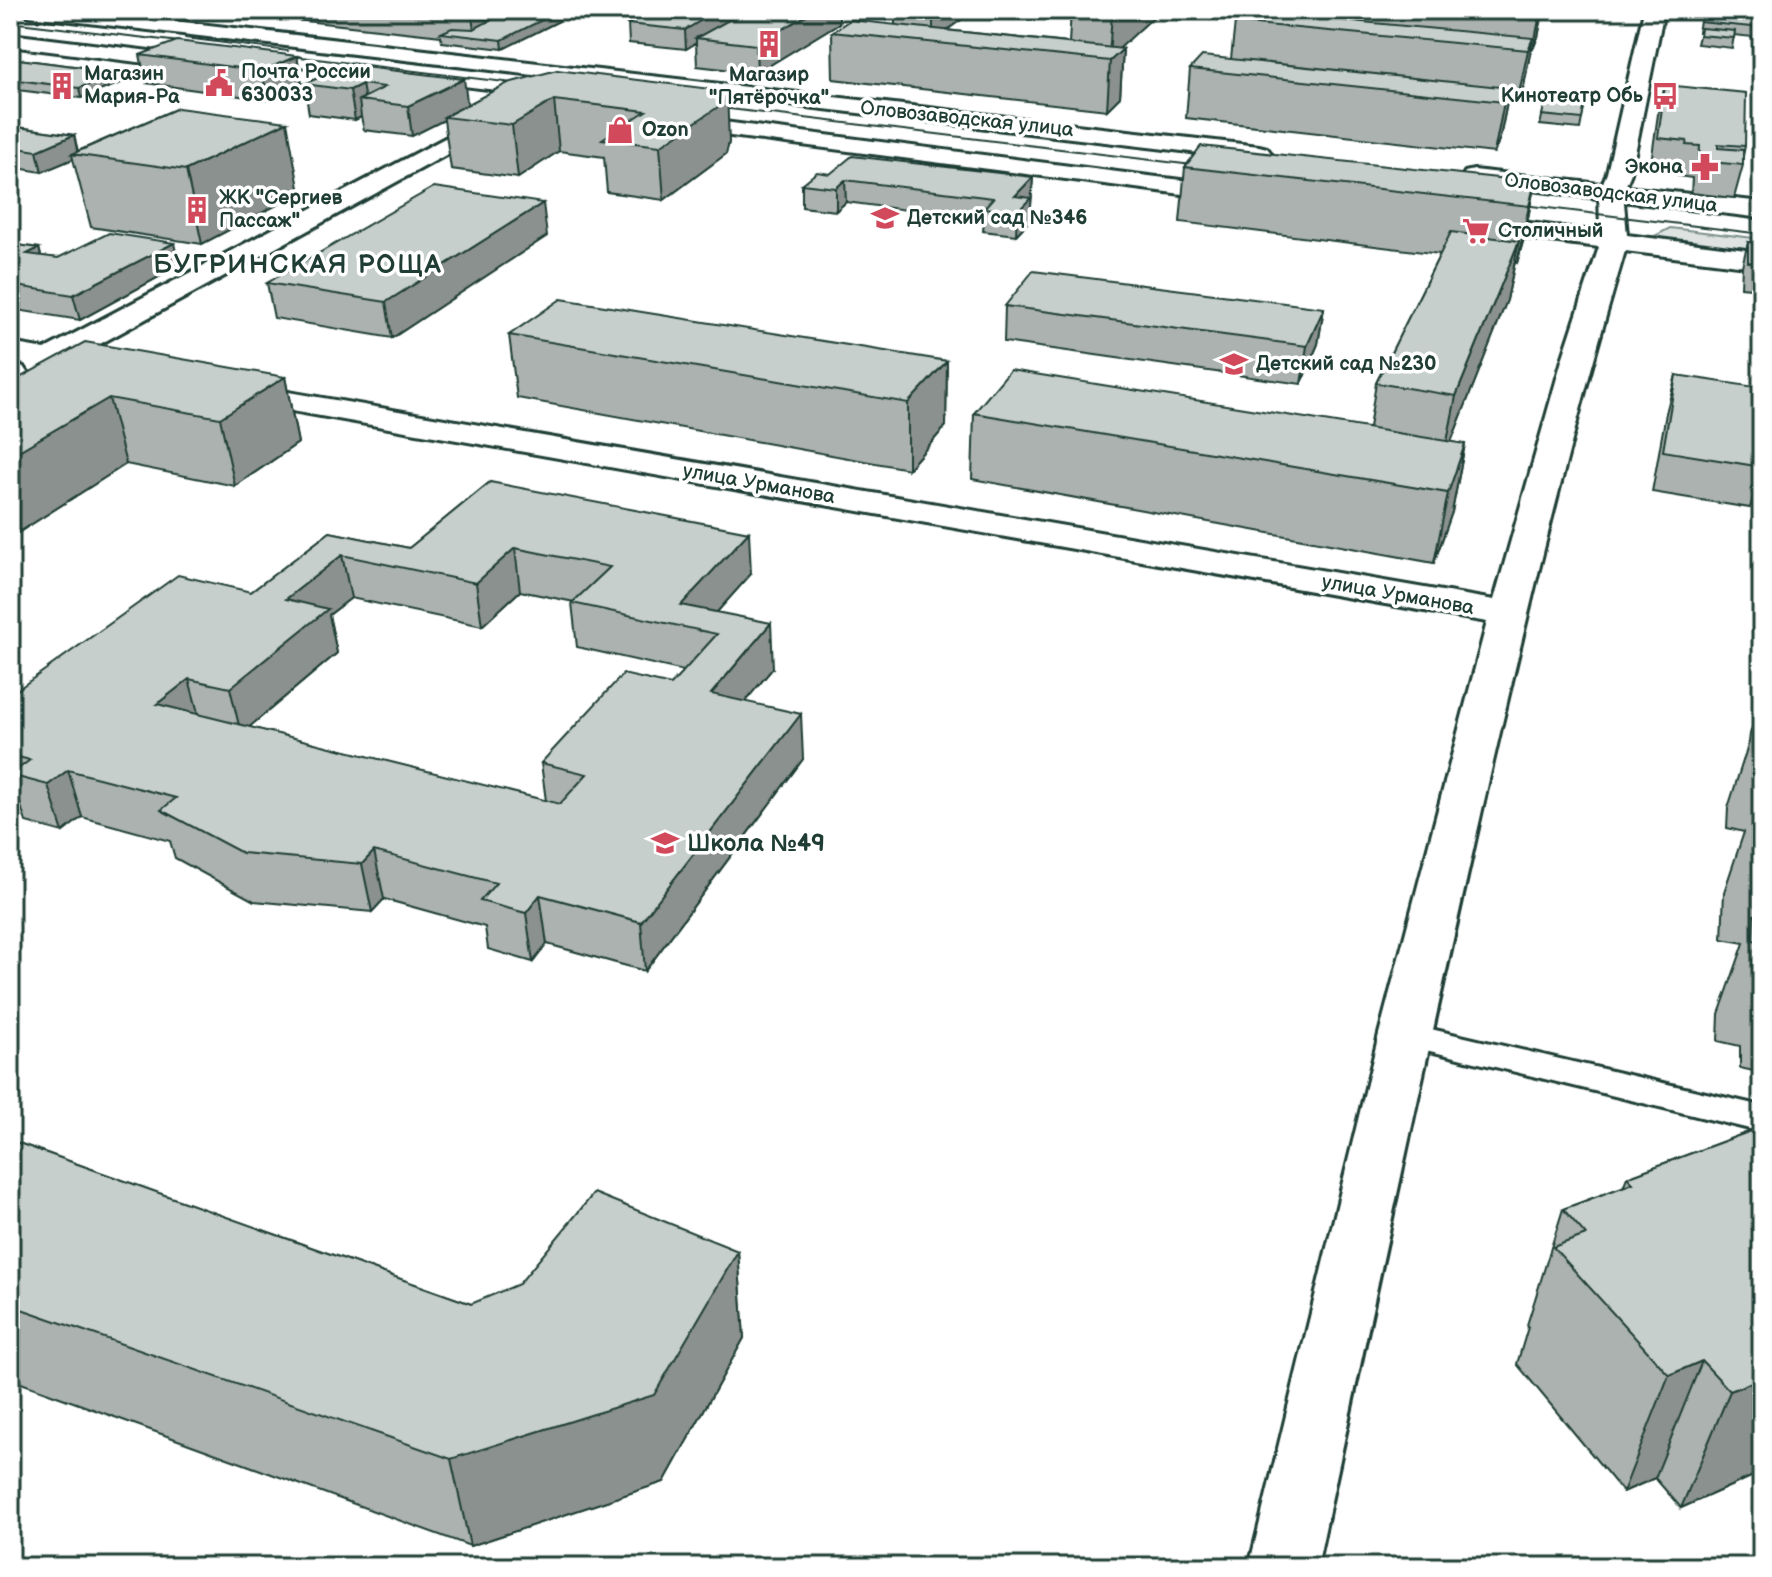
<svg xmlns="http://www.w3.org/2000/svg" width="1772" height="1577" font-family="'Balsamiq Sans',sans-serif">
  <rect width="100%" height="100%" fill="#fff"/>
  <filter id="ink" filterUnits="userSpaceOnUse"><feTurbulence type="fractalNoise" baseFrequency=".0125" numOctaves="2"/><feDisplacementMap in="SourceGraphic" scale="16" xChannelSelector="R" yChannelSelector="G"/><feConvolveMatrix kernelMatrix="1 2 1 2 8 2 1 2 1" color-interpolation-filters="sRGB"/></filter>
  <g filter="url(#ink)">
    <polygon fill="#dee3e2" stroke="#7e908b" stroke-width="2" points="1670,228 1762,239 1762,252 1651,238"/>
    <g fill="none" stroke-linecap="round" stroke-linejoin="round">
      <g stroke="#1f3d34" stroke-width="6">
        <polygon id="lane" points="1405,1023 1762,1106 1762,1132 1393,1042 1388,1034 1393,1026"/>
      </g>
      <g stroke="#1f3d34" stroke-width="6">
        <g id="street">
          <path d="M1644,10H1664L1631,173L1623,192L1627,235L1762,252V268L1625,251C1570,435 1525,623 1482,810C1425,1062 1371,1314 1317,1567H1249L1379,1034L1487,622L230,400L219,398L214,391L219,384L230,382L1494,600L1562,360L1599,247L1467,231L1458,228L1454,223L1458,218L1467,215L1600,232L1599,192L1607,173Z"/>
          <polygon points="10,34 537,98 548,105 537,112 10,46"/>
          <path d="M500,109L511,116L508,121L78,356L122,365L126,371L122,377C99,383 78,370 55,370C46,370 40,373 29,370L25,364L10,361V343L45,349Z"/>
          <polygon points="669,115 1244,188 1253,190 1256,195 1253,200 1244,202 661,127 658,122 661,117"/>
        </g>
      </g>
      <g stroke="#1f3d34" stroke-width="6">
        <g id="secondary">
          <polygon points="19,10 79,10 1259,146 1267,148 1271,153 1267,158 1259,160 29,16"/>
          <polygon points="1474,170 1762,202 1762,218 1465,182 1462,177 1465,172"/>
        </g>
      </g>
      <use href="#lane" fill="#fff" fill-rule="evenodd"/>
      <use href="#street" fill="#fff" fill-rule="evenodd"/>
      <use href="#secondary" fill="#fff" fill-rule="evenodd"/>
      <g stroke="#1f3d34" stroke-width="2">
        <polyline points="10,22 197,44"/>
        <polyline points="185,38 288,51"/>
        <polyline points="276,54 530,85"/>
        <polyline points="705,106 1209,167"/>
        <polyline points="1507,203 1762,234"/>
      </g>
    </g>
    <g fill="#abb2af" stroke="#1f3d34" stroke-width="2" fill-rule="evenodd">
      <polygon points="204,10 560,10 560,15 559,16 559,21 503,49 442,42 441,36"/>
      <polygon points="653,10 735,10 735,16 839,23 757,73 697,66 696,43 686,49 629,43 628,24"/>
      <polygon points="895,10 975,10 946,30 1069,43 1071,10 1161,10 1119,48 1123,49 1120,97 1107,110 833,79 832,32 895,25"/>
      <polygon points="1189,10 1219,10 1211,18 1189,16"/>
      <polygon points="1266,10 1549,10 1547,15 1543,14 1538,37 1533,49 1531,48 1524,86 1518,98 1508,97 1500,138 1494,153 1186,118 1190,69 1231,59 1235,22 1266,13"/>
      <polygon points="1736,10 1762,10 1762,17 1746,16"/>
      <polygon points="1701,16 1762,21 1762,38 1734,35 1732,48 1697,44 1700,32 1698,32"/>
      <polygon points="140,55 297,56 302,85 268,100 146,83"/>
      <polygon points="10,58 121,72 123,82 81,98 10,89"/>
      <polygon points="348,65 467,105 557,70 729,142 726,154 664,200 607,192 604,157 559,151 518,178 451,169 444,120 412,136 364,130 361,117 355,120 309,114 304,84"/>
      <polygon points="1665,85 1745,146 1743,156 1743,165 1734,198 1691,193 1692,178 1678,176 1679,172 1650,169 1658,114"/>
      <polygon points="1546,99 1585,103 1580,129 1540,125"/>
      <polygon points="178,108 300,193 202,244 91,227 73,159 42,172 10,167 10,126 74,135 78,151"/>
      <polygon points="1185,167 1535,182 1524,238 1517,263 1515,262 1507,300 1451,442 1465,444 1452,512 1434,563 972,479 974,413 1369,428 1376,383 1440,254 1180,222"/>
      <polygon points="830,174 1033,177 1030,220 1016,235 983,231 984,220 846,202 836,211 802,207 802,184"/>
      <polygon points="547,236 392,338 274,318 267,283"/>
      <polygon points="1748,242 1762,244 1762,289 1741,287 1742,266"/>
      <polygon points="10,244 39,248 41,256 58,258 179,266 80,320 10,309"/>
      <polygon points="1005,306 1324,308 1318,344 1301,384 1004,342"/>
      <polygon points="509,335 947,361 946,426 908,469 517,398"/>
      <polygon points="1676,375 1762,467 1750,508 1652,492 1666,413"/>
      <polygon points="285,377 298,443 235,486 126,464 10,538 10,383"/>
      <path d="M490,482L751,574L717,612L773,668L745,701L803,759L645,971L547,944L533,962L488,949L485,927L384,899L372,912L254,901L175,858L170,841L82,817L63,832L26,822L19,800L10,797V695L251,592L330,532L409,548ZM520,591L574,602L572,603L577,647L684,671L671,685L541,763L546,801L249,727L337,653L329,615L351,598L482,626Z"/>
      <polygon points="1762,696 1762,1073 1740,1068 1740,1046 1718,1041 1719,1014 1744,943 1722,939 1724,892 1744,832 1727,828 1728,808 1749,742 1750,734"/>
      <polygon points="1762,1127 1762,1472 1681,1508 1655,1478 1623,1492 1517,1364 1528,1327 1527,1325 1563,1209 1623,1187 1627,1177"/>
      <polygon points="10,1140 471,1304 738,1251 744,1338 664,1482 470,1546 10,1379"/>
    </g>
    <g fill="#8b918f" stroke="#1f3d34" stroke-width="2">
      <polygon points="471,10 490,10 493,30 475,37"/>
      <polygon points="551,10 560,10 559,21 503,49 502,40"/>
      <polygon points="718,10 735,10 735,19 696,38 696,43 686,49 685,30"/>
      <polygon points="815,10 839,10 839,23 757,73 756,45"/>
      <polygon points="933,10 975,10 933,40"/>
      <polygon points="1114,10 1161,10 1109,58 1112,12"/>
      <polygon points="1212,10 1219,10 1211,18"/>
      <polygon points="1541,10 1543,10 1538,37 1533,49"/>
      <polygon points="1533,38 1524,86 1518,98 1528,50"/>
      <polygon points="1123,49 1120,97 1107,110 1110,61"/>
      <polygon points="297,56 302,85 268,100 262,71"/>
      <polygon points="121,72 123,82 81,98 79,88"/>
      <polygon points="464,79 468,108 444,117 444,120 412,136 408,106"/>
      <polygon points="362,84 365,101 359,100 361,117 355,120 350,90"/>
      <polygon points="1510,88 1500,138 1494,153 1504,102"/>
      <polygon points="727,91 729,142 726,154 664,200 660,146"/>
      <polygon points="554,100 559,151 518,178 512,125"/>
      <polygon points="287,122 300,193 202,244 186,170"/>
      <polygon points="74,135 78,155 72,154 73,159 42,172 37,151"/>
      <polygon points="1033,177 1030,220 1016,235 1017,212 1015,196"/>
      <polygon points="845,180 846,202 836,211 836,188"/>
      <polygon points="1535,182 1524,238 1517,263 1529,206"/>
      <polygon points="543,203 547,236 392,338 386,302"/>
      <polygon points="1519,241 1507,300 1443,462 1456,396"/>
      <polygon points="174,243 179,266 80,320 73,295"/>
      <polygon points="39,248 45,272 27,254"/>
      <polygon points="1324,308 1318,344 1301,384 1307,346"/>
      <polygon points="947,361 946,426 908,469 908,403"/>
      <polygon points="285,377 298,443 235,486 220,418"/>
      <polygon points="109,398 126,464 10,538 10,456"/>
      <polygon points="1465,444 1452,512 1434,563 1448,493"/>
      <polygon points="749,532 751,574 700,631 681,605"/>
      <polygon points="515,548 520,591 482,626 476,583"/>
      <polygon points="342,555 351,598 329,615 337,653 241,734 230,688 286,599"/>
      <polygon points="771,623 773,668 714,739 711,694"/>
      <polygon points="189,679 201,724 157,704"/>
      <polygon points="801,714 803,759 645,971 641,922"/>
      <polygon points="68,770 82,817 63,832 48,785"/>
      <polygon points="374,851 384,899 372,912 362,864"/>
      <polygon points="540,895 547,944 533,962 526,913"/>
      <polygon points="738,1251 744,1338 664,1482 470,1546 451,1459"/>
      <polygon points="1702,1361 1655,1478 1623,1492 1669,1375"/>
      <polygon points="1762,1378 1762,1472 1681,1508 1730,1391"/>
    </g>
    <g fill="#c7cfcc" stroke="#1f3d34" stroke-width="2" fill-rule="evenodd">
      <polygon points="490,10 551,10 549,11 558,12 502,40 441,33 452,28 474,29 491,20 473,18"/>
      <polygon points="653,10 718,10 685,30 628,24"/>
      <polygon points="747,10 815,10 756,45 696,38"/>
      <polygon points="1088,10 1114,10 1112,12"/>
      <polygon points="1246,11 1533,38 1528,50 1235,22"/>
      <polygon points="1701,16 1762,21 1762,28 1700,22"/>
      <polygon points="850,20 1123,49 1110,61 832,32"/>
      <polygon points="1701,28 1735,31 1734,38 1700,35"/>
      <polygon points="177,41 297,56 262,71 140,55"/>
      <polygon points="1202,56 1510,88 1504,102 1190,69"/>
      <polygon points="10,58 121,72 79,88 10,79"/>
      <polygon points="348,65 464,79 408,106 359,100 385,87 362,84 350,90 304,84"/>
      <polygon points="557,70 727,91 724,103 660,146 602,139 646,111 554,100 512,125 444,117 508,83"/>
      <polygon points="1665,85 1746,93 1745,146 1718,144 1718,148 1743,150 1743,165 1699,161 1700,146 1686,145 1687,141 1658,138"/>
      <polygon points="1546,99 1585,103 1582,119 1542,115"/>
      <polygon points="178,108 287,122 186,170 72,154"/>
      <polygon points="10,126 74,135 37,151 10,147"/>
      <polygon points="1201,146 1535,182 1529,206 1185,167"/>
      <polygon points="852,156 1033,177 1015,196 1031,198 1017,212 984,208 993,198 845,180 836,188 802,184 817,172 830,174"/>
      <polygon points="434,187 543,203 386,302 267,283"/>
      <polygon points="1451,232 1519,241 1456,396 1376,383"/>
      <polygon points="109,233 174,243 73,295 10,285 10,244 39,248 27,254 58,258"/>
      <polygon points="1748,242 1762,244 1762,264 1748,262"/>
      <polygon points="1033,271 1324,308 1307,346 1005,306"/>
      <polygon points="561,299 947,361 908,403 509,335"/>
      <polygon points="85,342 285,377 220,418 109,398 10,456 10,383"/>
      <polygon points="1010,370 1465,444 1448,493 974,413"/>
      <polygon points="1676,375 1762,388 1762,467 1663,451"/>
      <path d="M490,482L749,532L681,605L771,623L711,694L801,714L641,922L540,895L526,913L480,901L496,883L374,851L362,864L242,853L161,810L176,798L68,770L48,785L10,775L30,760L10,755V695L178,575L251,592L330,532L409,548ZM515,548L610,567L572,603L717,634L671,685L623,674L541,763L587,774L560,804L157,704L189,679L230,688L328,609L286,599L342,555L476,583Z"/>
      <polygon points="1759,714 1762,715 1762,735 1758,734"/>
      <polygon points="1757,795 1762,796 1762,842 1756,841"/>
      <polygon points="1754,915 1762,916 1762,942 1753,940"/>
      <polygon points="1762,1127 1762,1378 1730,1391 1702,1361 1669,1375 1553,1247 1586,1235 1563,1209 1633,1183 1627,1177"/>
      <polygon points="10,1140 471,1304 519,1284 594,1193 738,1251 654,1395 451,1459 10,1305"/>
    </g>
  </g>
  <defs>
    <g id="building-bare" transform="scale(2.16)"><path d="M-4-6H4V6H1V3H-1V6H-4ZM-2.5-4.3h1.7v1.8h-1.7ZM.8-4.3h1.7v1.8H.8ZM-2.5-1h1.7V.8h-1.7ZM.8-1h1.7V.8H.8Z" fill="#d1495b" stroke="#fff" stroke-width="2.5" paint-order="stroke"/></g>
    <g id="civic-bare" transform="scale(2.16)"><path d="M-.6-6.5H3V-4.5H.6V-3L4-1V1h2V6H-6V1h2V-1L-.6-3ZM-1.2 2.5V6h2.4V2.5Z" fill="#d1495b" stroke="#fff" stroke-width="2.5" paint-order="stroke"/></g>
    <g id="bus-bare" transform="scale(2.16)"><path d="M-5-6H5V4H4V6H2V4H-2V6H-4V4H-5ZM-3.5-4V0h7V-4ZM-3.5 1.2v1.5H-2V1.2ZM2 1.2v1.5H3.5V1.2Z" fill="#d1495b" stroke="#fff" stroke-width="2.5" paint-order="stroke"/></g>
    <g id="shop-bare" transform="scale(2.16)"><path d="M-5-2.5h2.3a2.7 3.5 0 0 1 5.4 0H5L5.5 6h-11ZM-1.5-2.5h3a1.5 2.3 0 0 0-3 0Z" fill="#d1495b" stroke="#fff" stroke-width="2.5" paint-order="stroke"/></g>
    <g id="pharmacy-bare" transform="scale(2.16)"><path d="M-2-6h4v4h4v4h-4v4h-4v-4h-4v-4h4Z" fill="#d1495b" stroke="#fff" stroke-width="2.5" paint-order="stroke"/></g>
    <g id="school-bare" transform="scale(2.16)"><path d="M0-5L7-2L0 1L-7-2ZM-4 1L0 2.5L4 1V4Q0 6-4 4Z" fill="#d1495b" stroke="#fff" stroke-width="2.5" paint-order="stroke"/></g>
    <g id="supermarket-bare" transform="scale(2.16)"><path d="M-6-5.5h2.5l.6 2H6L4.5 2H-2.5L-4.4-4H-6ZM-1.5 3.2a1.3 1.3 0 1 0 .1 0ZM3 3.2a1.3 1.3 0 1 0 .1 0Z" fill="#d1495b" stroke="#fff" stroke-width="2.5" paint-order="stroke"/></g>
  </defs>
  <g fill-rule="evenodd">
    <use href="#building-bare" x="769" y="44"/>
    <use href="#civic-bare" x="219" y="83"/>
    <use href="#building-bare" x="62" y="86"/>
    <use href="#bus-bare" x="1665" y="96"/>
    <use href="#shop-bare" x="620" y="130"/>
    <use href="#pharmacy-bare" x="1705" y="167"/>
    <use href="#building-bare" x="197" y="210"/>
    <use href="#school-bare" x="885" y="218"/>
    <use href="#supermarket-bare" x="1476" y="231"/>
    <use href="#school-bare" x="1234" y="364"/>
    <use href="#school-bare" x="665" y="843"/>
  </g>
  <g text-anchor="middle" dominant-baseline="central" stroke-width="7" stroke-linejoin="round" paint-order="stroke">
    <g font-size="20" font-weight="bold" fill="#1f3d34" stroke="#fff" text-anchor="start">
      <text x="241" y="72">Почта России<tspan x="241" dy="23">630033</tspan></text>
      <text x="84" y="74">Магазин<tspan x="84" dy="23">Мария-Ра</tspan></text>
      <text x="769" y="75" text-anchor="middle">Магазир<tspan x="769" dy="23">"Пятёрочка"</tspan></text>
      <text x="1643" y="96" text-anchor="end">Кинотеатр Обь</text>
      <text x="642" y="130">Ozon</text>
      <text x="1683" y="167" text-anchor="end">Экона</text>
      <text x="219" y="198">ЖК "Сергиев<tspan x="219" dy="23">Пассаж"</tspan></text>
      <text x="907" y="218">Детский сад №346</text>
      <text x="1498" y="231">Столичный</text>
      <text x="1256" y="364">Детский сад №230</text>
    </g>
    <g font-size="20" fill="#1f3d34" stroke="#fff">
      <text transform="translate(967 119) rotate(6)">Оловозаводская улица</text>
      <text transform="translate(1611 193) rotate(7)">Оловозаводская улица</text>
      <text transform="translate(759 484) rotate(10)">улица Урманова</text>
      <text transform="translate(1398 595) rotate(10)">улица Урманова</text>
    </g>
    <g font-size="24" font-weight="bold" fill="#1f3d34" stroke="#fff" text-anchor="start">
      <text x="687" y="843">Школа №49</text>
    </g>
    <g font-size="26" font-weight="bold" letter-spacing="2" fill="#1f3d34" stroke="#fff">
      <text x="298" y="265">БУГРИНСКАЯ РОЩА</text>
    </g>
  </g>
  <rect width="1772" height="1577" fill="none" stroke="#fff" stroke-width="40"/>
  <rect x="20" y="20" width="1732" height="1537" fill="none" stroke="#1f3d34" stroke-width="3" filter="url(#ink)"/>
</svg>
